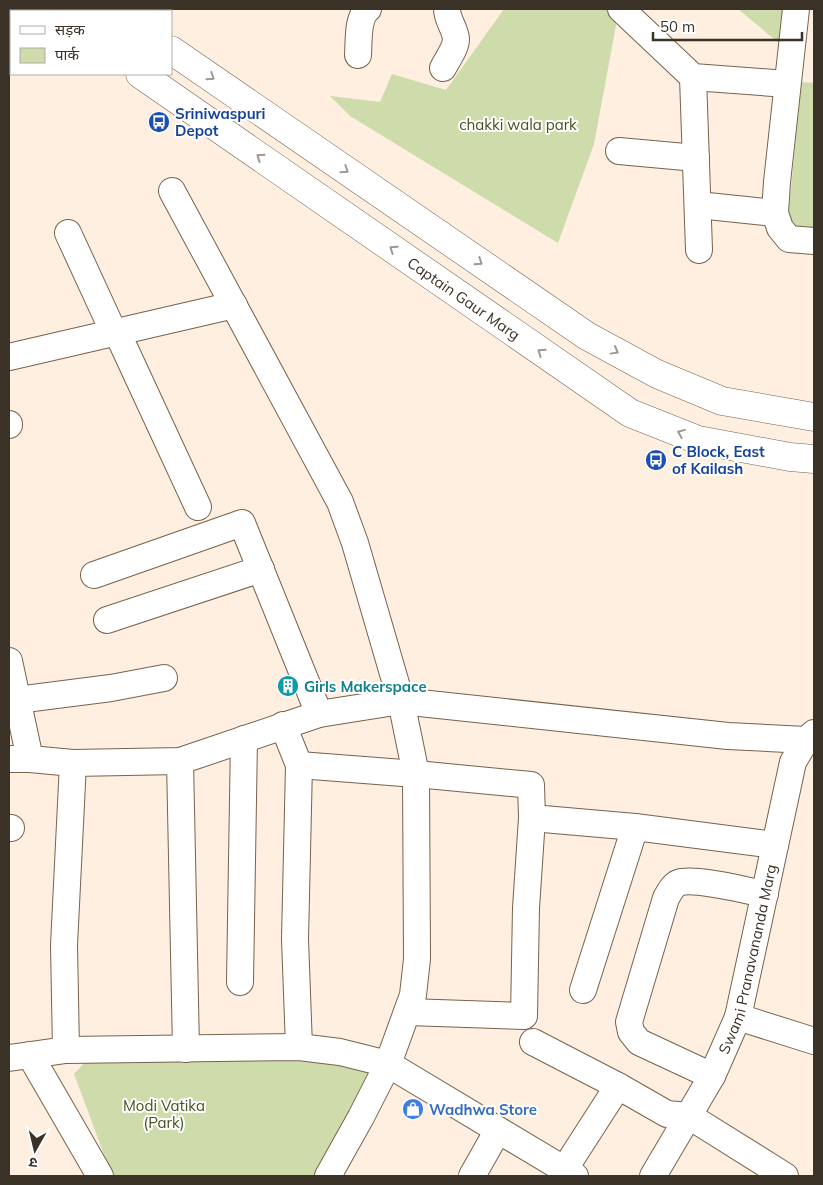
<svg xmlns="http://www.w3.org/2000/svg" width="823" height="1185" font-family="Mulish,'Noto Sans Devanagari',sans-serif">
  <rect width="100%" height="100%" fill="#feefe0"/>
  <g fill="#cedcab">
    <polygon points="504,9 619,9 594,144 558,243 350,116 330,96 380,102 392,74 446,90"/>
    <polygon points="738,9 802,9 798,32 779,43"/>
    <polygon points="801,82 814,83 814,232 787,232"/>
    <polygon points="96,1050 333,1054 381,1075 323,1176 112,1176 74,1074"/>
  </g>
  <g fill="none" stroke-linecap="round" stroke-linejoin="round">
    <g stroke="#78624c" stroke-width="28">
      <g id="minor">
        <polyline points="621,9 693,77 787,84"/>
        <polyline points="796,9 777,182 775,213 780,228 789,239 814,241"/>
        <path d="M358,55C359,41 357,18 368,9"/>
        <path d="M443,68C447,60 456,48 456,39C455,28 447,20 447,9"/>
        <polyline points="693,77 699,250"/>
        <polyline points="619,151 696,158"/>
        <polyline points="172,191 340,502 355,543 401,701 416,774 417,959 413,995 388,1064 361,1117 328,1176"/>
        <polyline points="698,205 775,213"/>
        <polyline points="68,233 114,333"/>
        <polyline points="117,332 198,507"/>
        <polyline points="9,357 234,305"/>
        <polyline points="9,425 9,424"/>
        <polyline points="94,575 242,523 319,714"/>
        <polyline points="107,620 261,569"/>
        <polyline points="9,661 30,759"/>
        <polyline points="17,700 111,688 164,678"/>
        <polyline points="283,725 299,765 295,939 299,1047"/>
        <polyline points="9,759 30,759 73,763 180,761 319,714 401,701 728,736 806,740"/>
        <polyline points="180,761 186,1049"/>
        <polyline points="299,765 416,774 531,785 532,818 526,908 524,1016 408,1012"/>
        <polyline points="532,818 635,827 775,845"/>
        <polyline points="9,828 11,828"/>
        <polyline points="240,982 244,739"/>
        <polyline points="583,990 635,827"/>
        <polyline points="738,1017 814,1041"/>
        <polyline points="533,1042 618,1086 667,1114 689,1116 785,1176"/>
        <polyline points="66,1050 64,945 73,763"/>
        <polyline points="30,1055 100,1176"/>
        <polyline points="9,1058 66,1050 299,1047 340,1052 388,1064 575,1176"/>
        <path d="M712,1076L639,1042L631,1032L629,1022L666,898C669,893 673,885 678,883C694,877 747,891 765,894"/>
        <polyline points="564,1170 618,1086"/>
        <polyline points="472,1176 498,1130"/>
        <path id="s1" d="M653,1176L712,1076L738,1017L793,762L806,740L814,733"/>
      </g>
    </g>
    <g stroke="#78624c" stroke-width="29">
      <g id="major">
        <polyline points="60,9 62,11"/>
        <polyline points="114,9 116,11"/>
        <polyline points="171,50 587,336 657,374 722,401 814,417"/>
        <path id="s2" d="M140,74L630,413L698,440L790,457L814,459"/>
      </g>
    </g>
    <use href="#minor" stroke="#fff" stroke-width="26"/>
    <use href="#major" stroke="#fff" stroke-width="28"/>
  </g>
  <defs><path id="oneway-chevron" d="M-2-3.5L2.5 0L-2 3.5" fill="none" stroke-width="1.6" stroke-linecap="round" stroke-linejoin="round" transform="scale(1.25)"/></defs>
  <g stroke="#9c9893">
    <use href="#oneway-chevron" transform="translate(211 77) rotate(34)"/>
    <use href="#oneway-chevron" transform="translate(260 157) rotate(-145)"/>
    <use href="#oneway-chevron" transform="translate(345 170) rotate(34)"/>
    <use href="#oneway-chevron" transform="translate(393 249) rotate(-145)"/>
    <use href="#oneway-chevron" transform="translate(479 262) rotate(34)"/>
    <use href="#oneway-chevron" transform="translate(615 351) rotate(29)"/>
    <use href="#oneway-chevron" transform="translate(541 352) rotate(-145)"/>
    <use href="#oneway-chevron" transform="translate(681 433) rotate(-158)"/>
  </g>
  <defs>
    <g id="bus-disc" transform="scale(1.125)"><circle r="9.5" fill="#1a4fb4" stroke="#fff"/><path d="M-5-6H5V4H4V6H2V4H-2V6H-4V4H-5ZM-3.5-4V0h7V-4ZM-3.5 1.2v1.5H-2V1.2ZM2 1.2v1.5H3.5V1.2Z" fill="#fff"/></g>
    <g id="building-disc" transform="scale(1.125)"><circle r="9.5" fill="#0f9aa8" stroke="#fff"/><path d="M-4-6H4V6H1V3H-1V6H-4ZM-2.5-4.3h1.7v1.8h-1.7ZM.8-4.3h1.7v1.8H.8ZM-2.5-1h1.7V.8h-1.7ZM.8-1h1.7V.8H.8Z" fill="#fff"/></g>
    <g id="shop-disc" transform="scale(1.125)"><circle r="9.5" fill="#3f7fe0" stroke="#fff"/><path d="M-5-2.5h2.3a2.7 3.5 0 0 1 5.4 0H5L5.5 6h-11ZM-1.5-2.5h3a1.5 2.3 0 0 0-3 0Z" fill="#fff"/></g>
  </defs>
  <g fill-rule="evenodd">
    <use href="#bus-disc" x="159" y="122"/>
    <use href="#bus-disc" x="656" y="460"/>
    <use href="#building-disc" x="288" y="686"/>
    <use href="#shop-disc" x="413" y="1109"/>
  </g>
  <g text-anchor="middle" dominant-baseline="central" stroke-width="4" stroke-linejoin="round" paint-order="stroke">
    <g font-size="15" font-weight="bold" fill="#164399" stroke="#fff" text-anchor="start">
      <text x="175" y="113">Sriniwaspuri<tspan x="175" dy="17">Depot</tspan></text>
      <text x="672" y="451">C Block, East<tspan x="672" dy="17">of Kailash</tspan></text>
    </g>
    <g font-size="15" fill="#45521e" stroke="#fff">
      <text x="518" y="124">chakki wala park</text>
      <text x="164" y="1105">Modi Vatika<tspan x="164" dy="17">(Park)</tspan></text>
    </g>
    <g font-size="15" fill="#3a3127" stroke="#fff">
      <text stroke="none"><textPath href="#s2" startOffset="394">Captain Gaur Marg</textPath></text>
      <text stroke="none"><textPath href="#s1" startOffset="239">Swami Pranavananda Marg</textPath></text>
    </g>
    <g font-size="15" font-weight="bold" fill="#0d838f" stroke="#fff" text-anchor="start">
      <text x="304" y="686">Girls Makerspace</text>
    </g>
    <g font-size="15" font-weight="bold" fill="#366cbe" stroke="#fff" text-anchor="start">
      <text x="429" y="1109">Wadhwa Store</text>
    </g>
  </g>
  <rect width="823" height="1185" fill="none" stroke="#3a3127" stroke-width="20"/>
  <rect x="10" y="10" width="162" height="65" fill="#ffffff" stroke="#b0ada9"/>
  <rect x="20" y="26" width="25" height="8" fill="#ffffff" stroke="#b0ada9"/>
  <text x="55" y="35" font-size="15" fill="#3a3127">सड़क</text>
  <rect x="20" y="48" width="25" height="15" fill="#cedcab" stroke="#b0ada9"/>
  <text x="55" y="60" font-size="15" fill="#3a3127">पार्क</text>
  <g transform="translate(35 1150) rotate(188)" stroke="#ffffff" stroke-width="4" paint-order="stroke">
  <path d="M0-4L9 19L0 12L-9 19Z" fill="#3a3127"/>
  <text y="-8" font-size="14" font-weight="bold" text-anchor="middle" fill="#3a3127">उ</text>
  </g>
  <path d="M653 32v8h149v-8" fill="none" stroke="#3a3127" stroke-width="2.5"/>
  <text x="660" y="32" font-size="15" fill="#3a3127" stroke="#ffffff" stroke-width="4" paint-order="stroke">50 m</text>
</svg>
